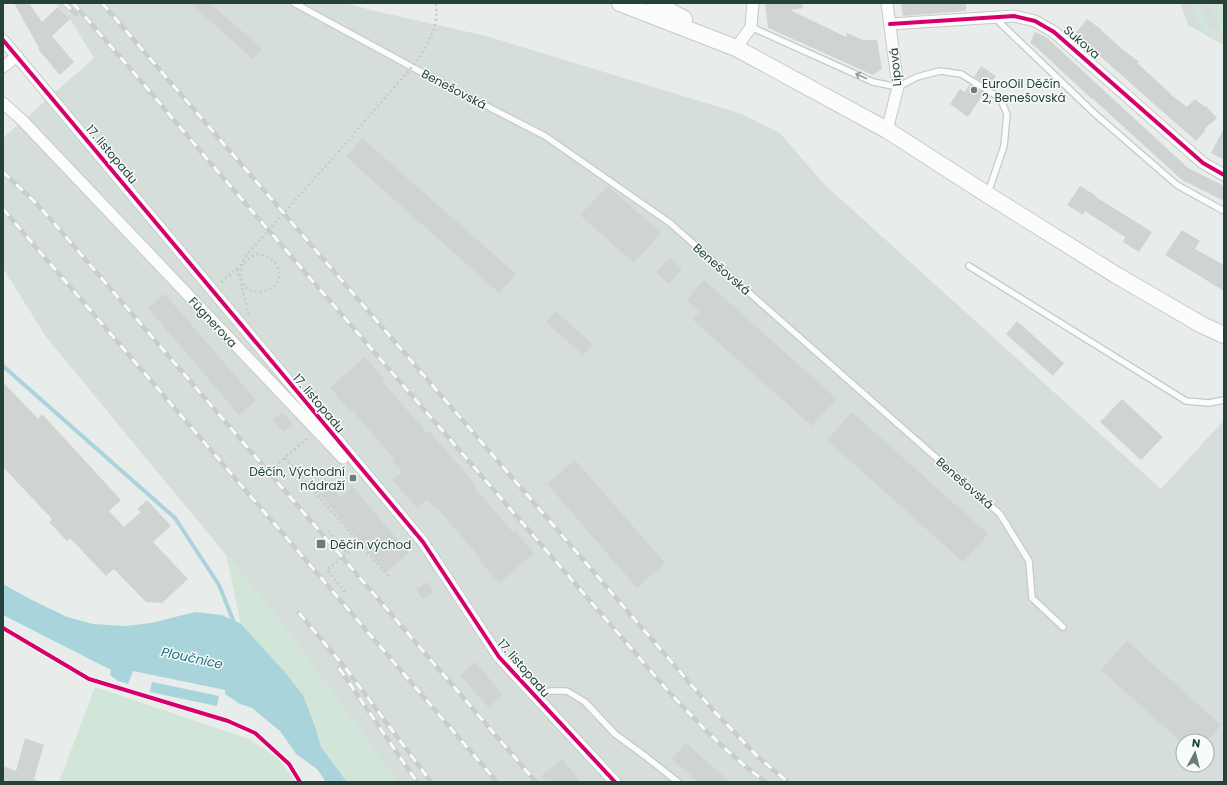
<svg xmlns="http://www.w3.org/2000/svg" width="1227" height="785" font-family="Poppins,sans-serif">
  <rect width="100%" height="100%" fill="#e8edeb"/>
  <g fill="#d6dedb" fill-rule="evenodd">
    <path d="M55,3H346L371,10L486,36L739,113L780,133L824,184L1161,489L1224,420V782H397L278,618L46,337L3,268V138L94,58L70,19ZM1183,741H1207V765H1183Z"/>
    <polygon points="1180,3 1224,3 1224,45 1188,25"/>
  </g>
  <g fill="#d1e6d8">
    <path d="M1195,3H1201C1200,19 1208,32 1224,36V42C1206,37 1194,22 1195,3Z"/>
    <polygon points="1209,3 1224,3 1224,34 1222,33"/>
    <polygon points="226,555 278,618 397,782 347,782 321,747 316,729 303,695 283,670 241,624"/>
    <polygon points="95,687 249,739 279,759 296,782 59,782"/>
  </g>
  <g fill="#a9d4db">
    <polygon points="3,584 30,599 67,617 93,624 126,626 151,623 195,612 222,615 241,624 283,670 303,695 316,729 321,747 347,782 326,782 317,769 296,754 280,731 252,708 240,704 225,694 225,690 133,671 128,684 118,681 110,675 111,670 3,615"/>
    <polygon points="152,682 219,696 217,706 150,692"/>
  </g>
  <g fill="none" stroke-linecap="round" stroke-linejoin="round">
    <polyline stroke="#a9d4db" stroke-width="4" points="3,366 175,518 219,585 235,625"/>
  </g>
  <g fill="#cfd4d2">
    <polygon points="14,3 29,3 42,22 58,7 70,19 52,36 74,62 60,75 38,49 39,48"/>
    <polygon points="190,3 210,3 262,49 253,59"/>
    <polygon points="765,3 802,3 803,8 790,10 846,37 847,33 863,40 877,40 882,69 873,75 768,28"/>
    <polygon points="901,3 966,3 966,11 903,16"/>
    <polygon points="1087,19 1101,29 1101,30 1122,49 1139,62 1137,63 1171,94 1170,94 1187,107 1195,99 1205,107 1206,106 1217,118 1204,129 1206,130 1196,141 1075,34"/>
    <polygon points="1035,32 1046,37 1188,168 1224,186 1224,201 1182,180 1092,98 1092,99 1036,47 1030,43"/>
    <polygon points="981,66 996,76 989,86 974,77"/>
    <polygon points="970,84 984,93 968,117 950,104 960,89 965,92"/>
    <polygon points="1224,128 1224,160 1211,153"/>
    <polygon points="362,138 516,274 499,293 346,157"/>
    <polygon points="608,186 661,233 634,263 580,215"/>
    <polygon points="1080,186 1095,195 1096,197 1152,232 1139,252 1123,242 1125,237 1085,211 1083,215 1067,205"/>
    <polygon points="1182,230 1200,241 1195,249 1224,265 1224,291 1165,255"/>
    <polygon points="670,258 682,269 669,284 656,272"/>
    <polygon points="704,280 837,399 812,426 692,319 700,311 686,300"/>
    <polygon points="165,294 256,400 239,415 148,308"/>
    <polygon points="556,311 593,345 583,355 546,322"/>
    <polygon points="1017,321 1064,363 1053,376 1006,334"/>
    <polygon points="365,357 384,379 382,381 427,433 429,431 476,485 474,487 513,532 515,531 534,553 499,583 479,560 481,559 436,507 435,509 427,500 417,508 392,480 402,472 393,462 395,460 351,409 349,410 330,387"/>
    <polygon points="3,382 38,419 42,414 121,500 109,511 124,527 141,512 137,509 147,500 171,526 153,542 188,579 162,603 146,602 114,569 106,576 70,538 67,541 49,522 52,519 3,467"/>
    <polygon points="1122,399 1163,437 1141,460 1100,422"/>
    <polygon points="282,412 293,424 284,432 273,420"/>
    <polygon points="852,412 988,534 963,562 827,440"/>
    <polygon points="575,460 665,563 637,588 547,484"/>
    <polygon points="327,482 340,497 352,486 409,553 386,572 317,491"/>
    <polygon points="427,582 434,593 422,599 416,589"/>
    <polygon points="1127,641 1221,725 1207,741 1180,741 1101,670"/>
    <polygon points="475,662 503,695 488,707 460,675"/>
    <polygon points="25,738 44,745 34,779 41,782 3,782 3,766 16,771"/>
    <polygon points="686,743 730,782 698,782 672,759"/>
    <polygon points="562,759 581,782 547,782 541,776"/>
  </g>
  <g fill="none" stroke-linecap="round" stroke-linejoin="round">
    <g stroke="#c5cac8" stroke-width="8">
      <g id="service">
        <polyline points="294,3 434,79 545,136 670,223 1000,514 1029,561 1032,598 1063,627"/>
        <polyline points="995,18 1094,113 1177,185 1224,211"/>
        <polyline points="751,27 873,82 898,87 917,77 940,71 961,74 1000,98 1007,114 1004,146 988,193"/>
        <polyline points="969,266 1186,401 1209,403 1224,400"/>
        <polyline points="537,698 550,691 567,691 585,702 615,734 645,756 678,782"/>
      </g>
    </g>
    <g stroke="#c5cac8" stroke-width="13">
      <g id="minor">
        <polyline points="887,3 898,87 887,130"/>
        <polyline points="890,24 1014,16 1035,21 1054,32 1203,163 1224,175"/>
        <polyline points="3,40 423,542 499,657 615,782"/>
        <polyline points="736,48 751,27 753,3"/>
        <polyline points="3,67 17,56"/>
        <polyline points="3,103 22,120 343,458"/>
      </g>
    </g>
    <g stroke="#c3cbc8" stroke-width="18">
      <g id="secondary">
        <polyline points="620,3 736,48 887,130 988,195 1116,275 1202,325 1224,335"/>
        <polyline points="655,3 684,19"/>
      </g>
    </g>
    <g stroke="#c3ccca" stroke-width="2.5" stroke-dasharray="2 3" stroke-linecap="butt">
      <polyline points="237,269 249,315"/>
      <polyline points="221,282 251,257 257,254"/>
      <polyline points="285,458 389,577"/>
      <polyline points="275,466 308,438"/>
      <polyline points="313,490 338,468"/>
      <polyline points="328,531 347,553"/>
      <polyline points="345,592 327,570 359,543"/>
    </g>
    <use href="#service" stroke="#fcfcfc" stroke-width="5.5"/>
    <use href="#minor" stroke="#fcfcfc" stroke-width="11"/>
    <use href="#secondary" stroke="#fcfcfc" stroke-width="16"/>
    <g stroke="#c9cdcc" stroke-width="4.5">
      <g id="rail">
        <polyline points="64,3 76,14"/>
        <path d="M73,3L135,74L213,166L669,692C699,724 730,756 766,782"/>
        <polyline points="102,3 713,710 758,757 788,782"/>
        <polyline points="3,172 36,203 53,222 536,782"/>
        <polyline points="3,209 497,782"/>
        <polyline points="299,613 347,670 431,782"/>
        <polyline points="339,668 417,782"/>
      </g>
    </g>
    <use href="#rail" stroke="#f7fbf9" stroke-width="3" stroke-dasharray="9" stroke-linecap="butt"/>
    <path stroke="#c3ccca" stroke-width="2.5" stroke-dasharray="2 3" stroke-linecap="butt" d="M257,254C265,255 273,258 277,266C289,291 247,303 241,279C239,272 242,265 244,258L339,151L417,61C429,43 439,25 436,3"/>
    <g stroke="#f7fbf9" stroke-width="6">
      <g id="cycleway">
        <polyline points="890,24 1014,16 1035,21 1054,32 1203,163 1224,175"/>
        <polyline points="3,40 423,542 499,657 615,782"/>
        <polyline points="3,628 89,679 228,721 255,733 289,764 300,782"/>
      </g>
    </g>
    <use href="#cycleway" stroke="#d6006c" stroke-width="4"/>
  </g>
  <defs><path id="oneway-shaft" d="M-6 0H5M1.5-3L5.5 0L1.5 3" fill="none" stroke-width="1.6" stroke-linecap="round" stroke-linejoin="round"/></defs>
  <use stroke="#909f9b" href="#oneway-shaft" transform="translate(861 76) rotate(-156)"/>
  <g fill="#697e78" stroke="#f7fbf9" stroke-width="1.5">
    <circle cx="974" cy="90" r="4"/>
    <rect x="349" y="474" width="8" height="8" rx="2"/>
    <rect x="316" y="539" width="10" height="10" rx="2"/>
  </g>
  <g text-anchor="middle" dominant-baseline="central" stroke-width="3" stroke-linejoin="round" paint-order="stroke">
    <g font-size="12" fill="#24423a" stroke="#f7fbf9">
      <text transform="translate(1082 42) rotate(41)">Sukova</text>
      <text transform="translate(895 67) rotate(-95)">Lipová</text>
      <text transform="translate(454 89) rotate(28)">Benešovská</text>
      <text transform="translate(112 154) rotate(50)">17. listopadu</text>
      <text transform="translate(722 269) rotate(41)">Benešovská</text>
      <text transform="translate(213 322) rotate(47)">Fügnerova</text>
      <text transform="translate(319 403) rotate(50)">17. listopadu</text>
      <text transform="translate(965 483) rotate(41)">Benešovská</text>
      <text transform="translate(524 668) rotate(49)">17. listopadu</text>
    </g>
    <g font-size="12" fill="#24423a" stroke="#f7fbf9" text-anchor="start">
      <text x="982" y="83">EuroOil Děčín<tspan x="982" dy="14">2, Benešovská</tspan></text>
      <text x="345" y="471" text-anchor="end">Děčín, Východní<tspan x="345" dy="14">nádraží</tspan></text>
      <text x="330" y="544">Děčín východ</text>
    </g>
    <g font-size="13" font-style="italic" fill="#1c6f80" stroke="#f7fbf9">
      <text transform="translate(192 658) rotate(12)">Ploučnice</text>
    </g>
  </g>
  <rect width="1227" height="785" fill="none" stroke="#24423a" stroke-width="8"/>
  <g transform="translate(1195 753) rotate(7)"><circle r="19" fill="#f7fbf9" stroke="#a3b1ad"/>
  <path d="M0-3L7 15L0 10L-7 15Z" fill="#697e78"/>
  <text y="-6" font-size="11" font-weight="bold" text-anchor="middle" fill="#24423a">N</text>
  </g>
</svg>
